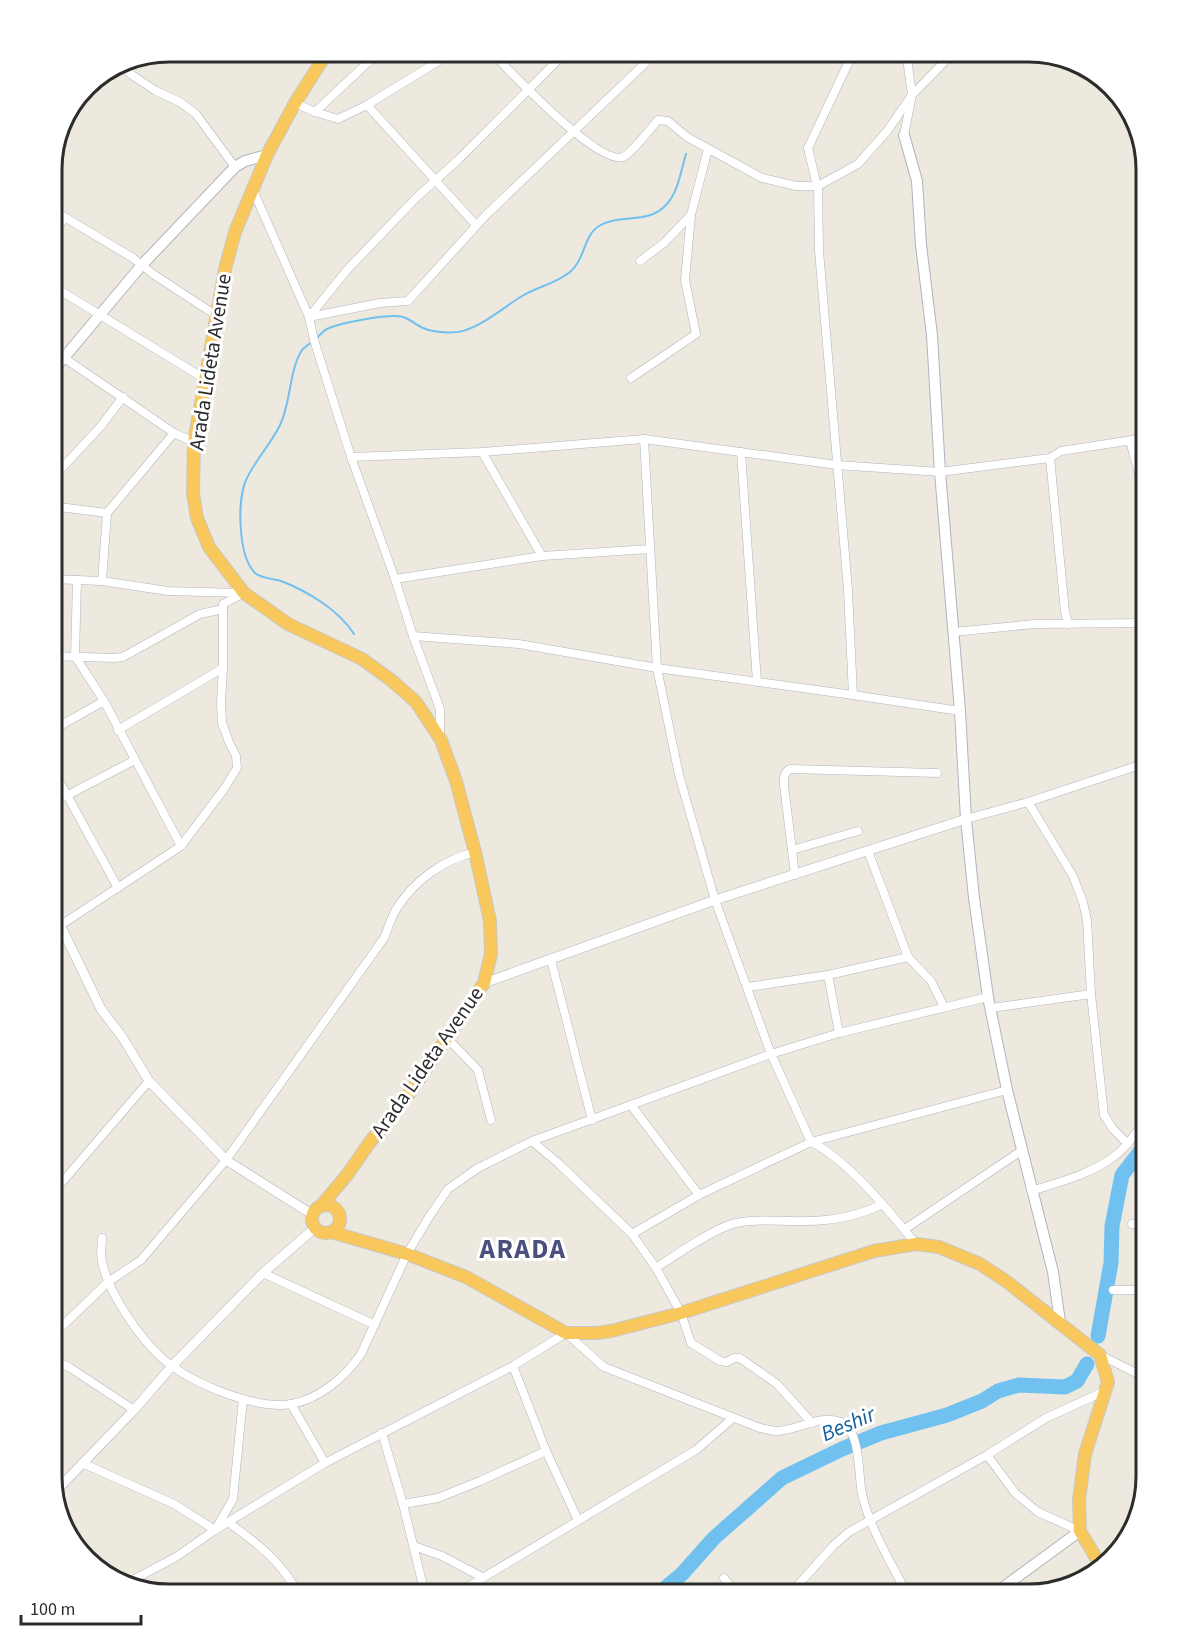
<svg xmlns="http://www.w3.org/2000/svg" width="1197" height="1645" font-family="'Source Sans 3',sans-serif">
  <rect width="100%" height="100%" fill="#eee9de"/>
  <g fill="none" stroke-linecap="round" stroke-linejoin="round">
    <g stroke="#71c1f0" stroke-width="2">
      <path d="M317,338C320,335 323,331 327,329C340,323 390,313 403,317C410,319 416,325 423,328C435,333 446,333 458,332C479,329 504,307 522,296C537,287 557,283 570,272C585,260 583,236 599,226C620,213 648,225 666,205C678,193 681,170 686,154"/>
      <path d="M313,341C309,344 305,347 302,350C289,370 291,403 280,425C271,444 255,460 246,480C237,501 238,556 255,573C261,578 273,579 281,581C307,591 339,610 354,634"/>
    </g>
    <g stroke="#71c1f0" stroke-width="15">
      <polyline points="1098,1336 1111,1263 1112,1226 1122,1175 1146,1144"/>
      <polyline points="658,1594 682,1574 714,1538 782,1478 842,1449 881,1433 947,1415 982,1401 998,1391 1019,1385 1065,1387 1077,1381 1087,1364"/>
    </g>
    <g stroke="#b2b3bf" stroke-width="9">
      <g id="minor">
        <path d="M490,51C509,70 598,166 623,157C632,153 650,129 658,120L668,121L687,137L762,178L796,186H818L858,164L888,130L912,95L955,51"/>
        <polyline points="567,51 459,159 416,198 347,270 309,317 380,303 408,301 486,215 658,51"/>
        <polyline points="119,63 132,75 156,91 180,102 196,114 235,167"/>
        <polyline points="83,91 87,85"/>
        <polyline points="295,103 315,112 338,119 367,105 476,225"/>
        <polyline points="367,105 455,51"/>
        <polyline points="315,112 380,51"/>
        <polyline points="904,135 912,95 906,51"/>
        <polyline points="817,186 808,148 854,51"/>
        <polyline points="818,186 819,251 848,590 853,695"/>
        <polyline points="253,190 309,317 314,340 351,457 395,579 413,636 440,709 440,738"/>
        <polyline points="51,209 133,258 153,274 217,316"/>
        <polyline points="51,238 65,217"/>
        <polyline points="640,261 664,243 691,215 708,149"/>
        <polyline points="51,285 205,379"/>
        <polyline points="51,349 174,433 194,442"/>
        <polyline points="631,378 696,334 685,280 691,215"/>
        <path d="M644,439L657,668L679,775L715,900L771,1054L811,1142C844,1157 892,1214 916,1244"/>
        <polyline points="1130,441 1142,485 1146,592"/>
        <polyline points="482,452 542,556"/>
        <polyline points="741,452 757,682"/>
        <polyline points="351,457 482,452 644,439 837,465 940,472 1050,458 1061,451 1146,438"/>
        <polyline points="1050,458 1065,612 1068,624"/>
        <polyline points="51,480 101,426 123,397"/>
        <polyline points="51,506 107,513"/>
        <polyline points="51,579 102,581 168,591 241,593"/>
        <polyline points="395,579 542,556 650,549"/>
        <polyline points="77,580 75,656 104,701 181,846"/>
        <polyline points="102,581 107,513 174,433"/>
        <polyline points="953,632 1035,624 1146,623"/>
        <polyline points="413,636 519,644 657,668 853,695 960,711"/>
        <polyline points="51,656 114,658 123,657 200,614 223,609"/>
        <polyline points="118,730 223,668"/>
        <polyline points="51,731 104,701"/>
        <polyline points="51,766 118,888"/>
        <polyline points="66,796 135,760"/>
        <polyline points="1028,802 1073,876 1083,902 1087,920 1091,994 1104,1115 1113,1129 1128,1144"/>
        <polyline points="966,819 1028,802 1146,763"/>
        <polyline points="792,850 858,831"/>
        <polyline points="868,851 908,957 931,981 944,1007"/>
        <path d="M795,875L784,785C784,778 783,773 790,769L937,773"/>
        <polyline points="61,925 181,846 224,789 237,768 236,756 229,742 222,723 221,702 223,668 223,604 244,593"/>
        <polyline points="551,960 592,1120"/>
        <polyline points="828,975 839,1033"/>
        <polyline points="748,987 828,975 908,957"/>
        <polyline points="991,1008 1091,994"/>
        <polyline points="447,1038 478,1070 491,1120"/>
        <polyline points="631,1105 699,1195"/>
        <polyline points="532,1141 558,1163 632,1234 656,1268 681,1313 691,1343 720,1361 727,1362 734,1358 740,1358 777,1384 812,1423"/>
        <path d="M1031,1191C1060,1182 1092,1174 1116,1155C1128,1146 1137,1131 1146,1119"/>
        <polyline points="51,1195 149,1081"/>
        <polyline points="1132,1224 1146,1223"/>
        <polyline points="905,1229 1021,1151"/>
        <polyline points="632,1234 699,1195 811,1142 1007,1090"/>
        <path d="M102,1238C102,1246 100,1254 102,1261C108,1294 145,1347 172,1366C199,1386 258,1410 292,1404C321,1398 345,1377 361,1354L407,1254L429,1217L448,1189L478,1168L532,1141L771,1054L839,1033L988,997"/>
        <path d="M656,1268C674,1256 716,1227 736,1223C759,1218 783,1222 806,1221C833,1221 857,1216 881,1205"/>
        <polyline points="263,1273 375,1325"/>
        <polyline points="1113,1290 1146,1290"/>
        <path d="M51,1337L108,1282L141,1260L226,1160L384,938C388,929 391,917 397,908C415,880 443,860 475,852"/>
        <polyline points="1100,1355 1146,1378"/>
        <polyline points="51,1359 69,1367 134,1410"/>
        <polyline points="513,1366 546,1451 578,1520"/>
        <polyline points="291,1404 325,1463"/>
        <polyline points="382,1433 403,1504 425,1594"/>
        <polyline points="987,1455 1015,1493 1038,1512 1080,1531"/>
        <polyline points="82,1463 174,1504 215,1530 233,1499 243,1399"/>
        <polyline points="403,1504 438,1498 480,1481 546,1451"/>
        <path d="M229,1523C260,1545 280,1561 299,1594"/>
        <polyline points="414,1546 442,1556 482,1577"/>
        <polyline points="1090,1576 1098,1561"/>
        <polyline points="724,1578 737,1594"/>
        <path d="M127,1583L176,1557L215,1530L325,1463L513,1366L566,1333L604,1367L760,1428C766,1429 773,1431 778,1431C798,1430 821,1414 841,1422C861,1430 858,1475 862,1494C870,1529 891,1562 907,1594"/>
        <polyline points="467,1587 485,1594"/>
        <polyline points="456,1594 696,1450 733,1418"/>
        <polyline points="790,1594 833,1546 849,1532 987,1455 1046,1418 1105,1391"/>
        <polyline points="892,1594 901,1583"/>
      </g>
    </g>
    <g stroke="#b2b3bf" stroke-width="10">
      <g id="tertiary">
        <polyline points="51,906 101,1009 123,1038 149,1081 226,1160 313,1215"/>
        <polyline points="484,983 715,900 966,819"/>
        <polyline points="55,1492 134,1410 172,1366 263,1273 316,1227"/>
      </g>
    </g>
    <g stroke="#b2b3bf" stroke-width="12">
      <g id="secondary">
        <polyline points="904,135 917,181 921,245 932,335 940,472 960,711 966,819 974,898 988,997 1007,1090 1053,1272 1060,1322"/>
        <polyline points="51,373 141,266 235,167 245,161 267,155"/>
        <polyline points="994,1594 1080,1531"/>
      </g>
    </g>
    <g stroke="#c8c8c8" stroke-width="14">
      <g id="trunk">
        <circle cx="326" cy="1219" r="14"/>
        <polyline points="321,1206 347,1175 370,1142 411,1091 484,983 491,954 490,921 475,852 456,781 441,740 416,702 391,680 362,659 288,624 244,593 209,547 197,518 193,493 194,442 225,269 235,232 267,155 295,103 328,51"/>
        <polyline points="331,1232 407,1254 466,1277 566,1333 597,1333 611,1331 681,1313 874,1251 916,1244 939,1247 980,1264 1006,1281 1100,1355 1108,1382 1085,1454 1079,1500 1080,1531 1098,1561 1102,1564"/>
      </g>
    </g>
    <use href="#minor" stroke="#fff" stroke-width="8"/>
    <use href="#tertiary" stroke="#fff" stroke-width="9"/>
    <use href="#secondary" stroke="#fff" stroke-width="10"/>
    <use href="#trunk" stroke="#f8c85c" stroke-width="12"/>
  </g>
  <g text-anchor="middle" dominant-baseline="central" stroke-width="6" stroke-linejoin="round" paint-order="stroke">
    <g font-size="21" fill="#2c2c2c" stroke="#fff">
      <text transform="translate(210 362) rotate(-81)">Arada Lideta Avenue</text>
      <text transform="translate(427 1062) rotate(-55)">Arada Lideta Avenue</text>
    </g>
    <g font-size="22" font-style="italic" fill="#0d5e9f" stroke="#fff">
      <text transform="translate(848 1424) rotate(-23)">Beshir</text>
    </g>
    <g font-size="27" font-weight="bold" letter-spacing="1.5" fill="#4b4f7d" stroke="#fff">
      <text x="523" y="1249">ARADA</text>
    </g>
  </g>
  <path d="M0 0H1197V1645H0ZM169 62H1029A107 107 0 0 1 1136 169V1477A107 107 0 0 1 1029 1584H169A107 107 0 0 1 62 1477V169A107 107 0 0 1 169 62Z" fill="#fff" fill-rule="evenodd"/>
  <path fill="none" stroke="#2c2c2c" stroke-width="3" d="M169 62H1029A107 107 0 0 1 1136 169V1477A107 107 0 0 1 1029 1584H169A107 107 0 0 1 62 1477V169A107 107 0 0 1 169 62Z"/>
  <path d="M21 1615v9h120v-9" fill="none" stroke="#2c2c2c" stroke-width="3"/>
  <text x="30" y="1615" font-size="18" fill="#2c2c2c" stroke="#ffffff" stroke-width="4.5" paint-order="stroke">100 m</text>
</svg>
